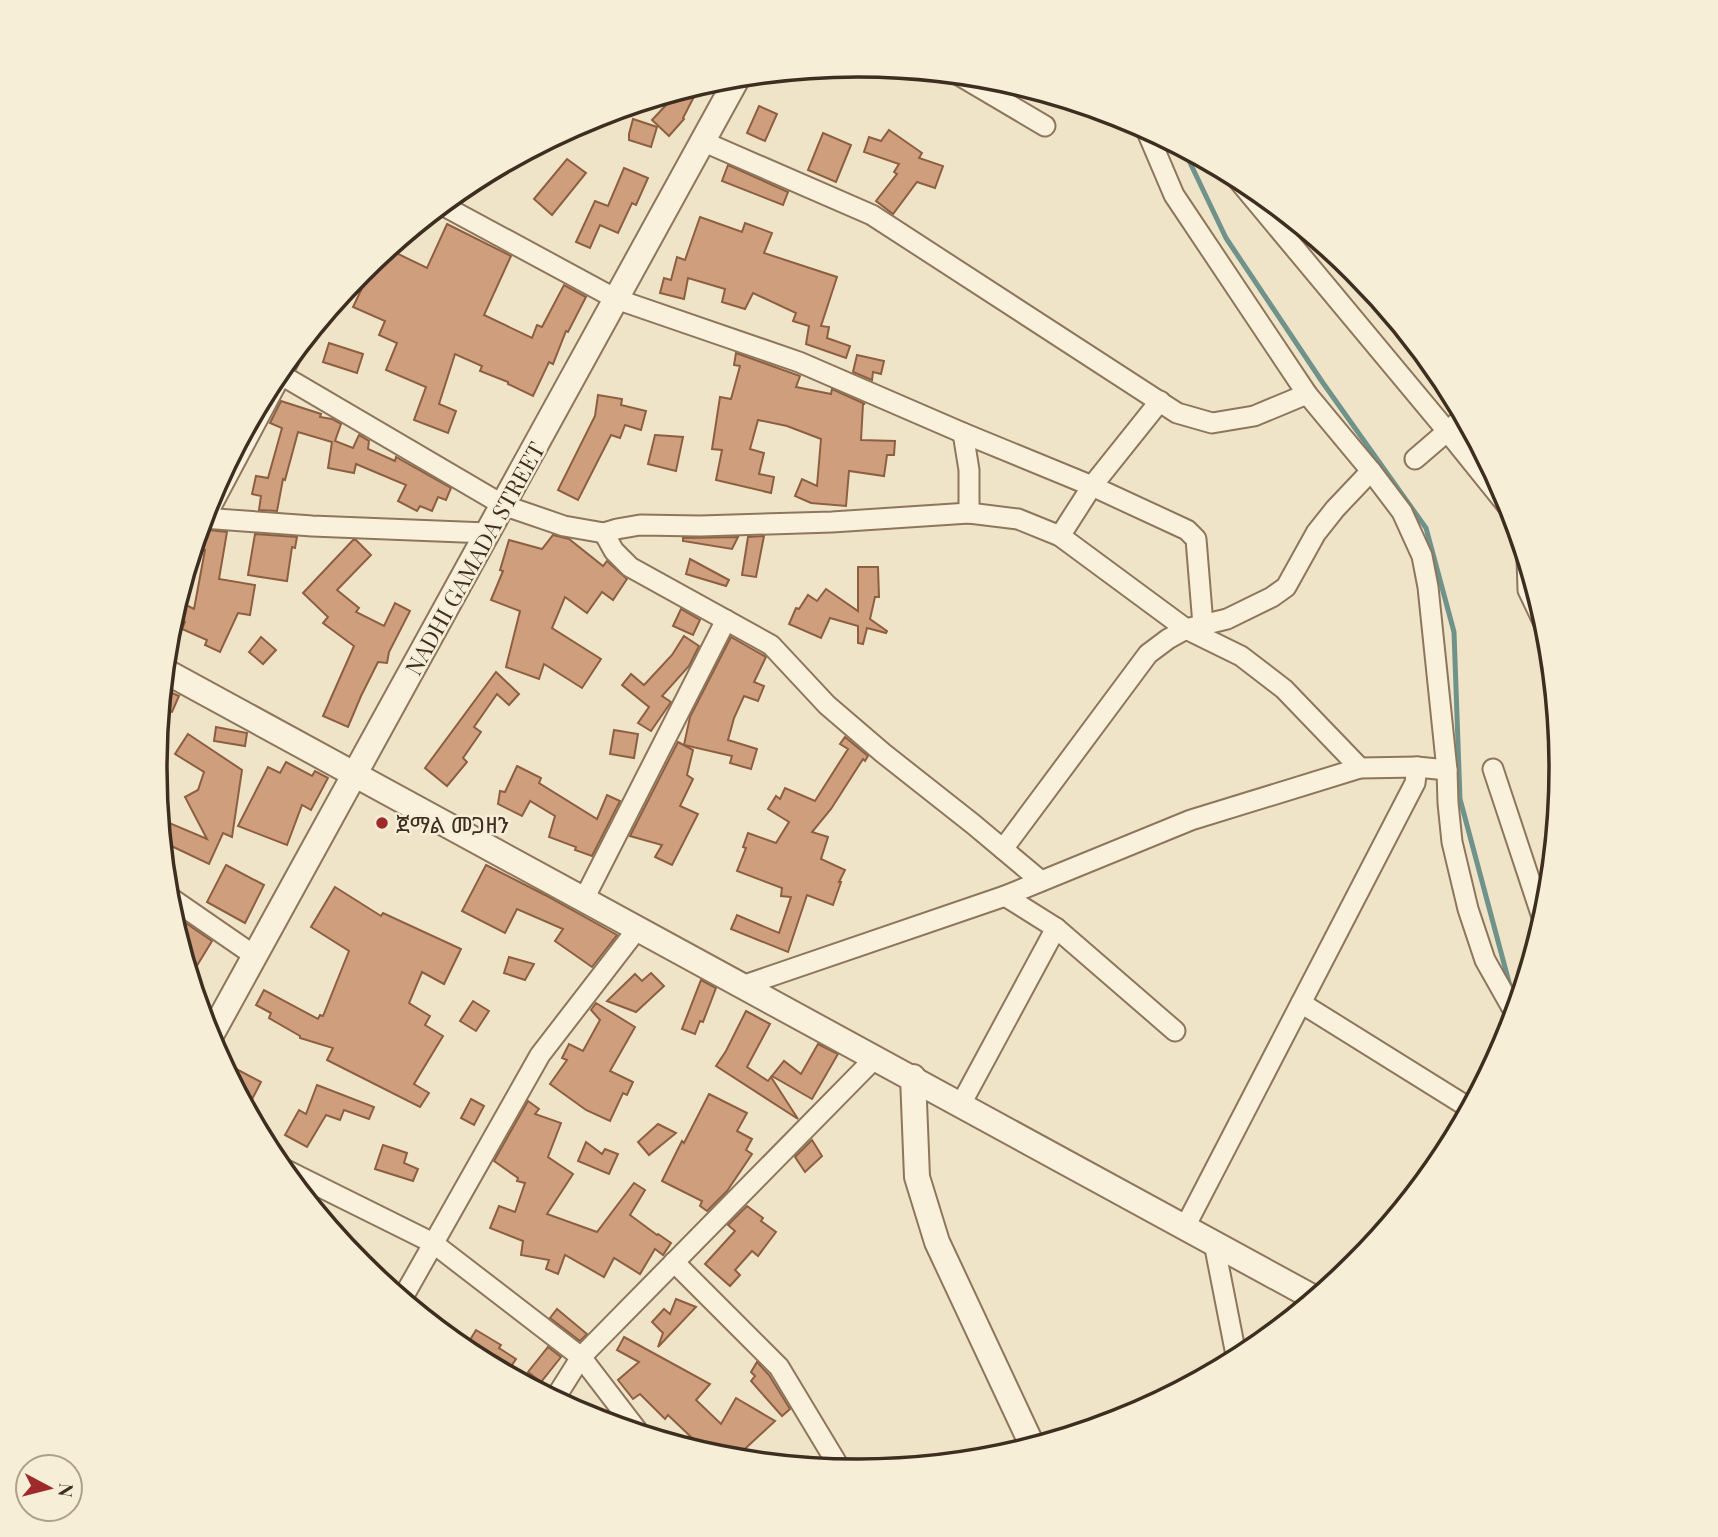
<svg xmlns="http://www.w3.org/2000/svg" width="1718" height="1537" font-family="'Playfair Display','Noto Sans Ethiopic',serif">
  <rect width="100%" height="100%" fill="#f0e4c8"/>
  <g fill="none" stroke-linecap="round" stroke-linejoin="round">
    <polyline stroke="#6f938a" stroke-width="5" points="1183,148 1226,238 1323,383 1426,528 1454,632 1460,799 1510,986 1520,1002"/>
  </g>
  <g fill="#cf9f7d" stroke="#8d5f41" stroke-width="2">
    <polygon points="700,85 683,118 684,119 669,136 652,120 668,103 658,98"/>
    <polygon points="759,106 777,114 765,141 747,133"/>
    <polygon points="633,119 657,127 651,147 629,140 629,134"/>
    <polygon points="889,130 922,153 919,158 943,166 935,188 917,182 893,214 876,201 897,174 894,172 899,164 864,152 869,137 881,141"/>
    <polygon points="823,133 851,145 836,182 808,170"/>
    <polygon points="567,159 586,173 552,215 534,199"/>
    <polygon points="728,165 788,192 783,205 722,181"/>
    <polygon points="624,168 648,178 636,205 632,203 618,233 600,225 590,248 576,242 595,201 608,206"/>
    <polygon points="700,217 742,232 745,223 772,233 764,253 837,277 821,326 829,327 827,338 850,346 846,358 806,344 809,326 793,321 796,313 753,293 745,309 722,302 725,289 688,278 684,299 660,293 664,278 671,280 677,257 685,260"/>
    <polygon points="447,224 511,256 484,315 532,338 537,325 542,327 564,285 586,297 568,332 566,331 553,364 549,362 533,396 508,384 508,382 480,371 482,366 455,354 439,404 456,411 448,433 414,420 426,387 386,370 397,343 379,335 385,321 353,307 365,282 356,278 362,271 388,249 427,268"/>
    <polygon points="329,343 363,354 357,373 323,362"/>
    <polygon points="736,353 800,376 796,387 831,394 832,389 865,404 863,404 861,440 895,441 894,455 887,455 884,476 849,471 846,506 811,503 795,496 802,479 817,486 821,439 787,426 758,420 750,449 764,453 759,474 774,477 771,493 716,480 722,450 712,449 720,397 731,399 740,366 734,365"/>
    <polygon points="857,355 884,361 881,374 873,372 872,380 853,372"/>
    <polygon points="598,395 622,399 621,405 646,411 641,430 625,425 620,438 611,435 578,500 558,490 595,416"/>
    <polygon points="281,401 321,414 320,417 332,419 341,424 335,441 353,448 359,435 369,441 368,449 395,461 396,457 451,488 446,500 438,497 432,511 420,506 417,511 398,501 406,485 356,464 354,473 328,468 332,442 298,432 285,480 283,479 277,511 259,510 261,496 252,494 256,476 268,478 282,428 270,423"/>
    <polygon points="655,435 683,437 676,471 648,464"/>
    <polygon points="200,529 227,532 219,579 255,585 250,615 238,613 220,652 205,645 207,640 182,629 185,622 173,616 178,601 194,609 205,550 193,551"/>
    <polygon points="255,534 297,537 295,548 292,547 287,581 248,575"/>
    <polygon points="553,535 569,539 603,566 607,561 627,579 613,600 602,592 587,613 565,597 552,628 601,659 582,688 544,664 539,679 506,667 520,611 491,600 503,571 500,570 509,540 542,549"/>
    <polygon points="764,536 756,577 742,575 748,537"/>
    <polygon points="738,537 732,549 683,541 683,538"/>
    <polygon points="353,540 356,540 371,555 337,590 359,608 356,612 384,626 395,603 410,611 389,652 387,663 378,662 361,696 348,727 323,716 354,646 323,623 328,617 303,593"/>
    <polygon points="690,559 729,580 726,586 686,574"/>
    <polygon points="858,567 878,567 879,597 875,597 870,619 887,631 886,633 867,628 863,644 858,643 858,626 830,618 821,638 789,624 796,608 799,609 808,595 817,601 826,589 858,611"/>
    <polygon points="681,609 700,620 693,635 673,626"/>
    <polygon points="684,636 699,646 689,666 662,696 671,702 651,731 638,723 649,707 622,685 631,674 644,685 672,655"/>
    <polygon points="261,637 276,650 263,664 249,652"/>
    <polygon points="731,637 766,657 754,682 764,686 758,701 744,696 734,718 728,740 757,749 751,769 730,763 732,756 684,745 690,717"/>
    <polygon points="496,672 519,694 509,705 497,694 474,727 481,732 463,758 467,762 447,786 425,768"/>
    <polygon points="163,689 179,696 172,712 161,707"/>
    <polygon points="216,727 247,733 245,746 214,741"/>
    <polygon points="614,730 638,734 634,758 610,754"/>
    <polygon points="188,734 242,770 232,837 223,833 209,864 163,842 160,819 207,839 185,797 198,790 204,772 175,754"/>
    <polygon points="845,737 868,756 865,761 863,759 831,809 812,832 828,837 821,859 845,870 839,882 841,882 833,905 807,895 788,952 731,929 737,915 779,933 791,897 781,896 782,888 737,871 746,848 743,847 748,833 776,843 789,822 768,809 776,796 780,799 785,788 815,801 848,749 840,744"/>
    <polygon points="678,742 693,750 687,775 693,779 680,806 698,814 672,865 655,857 662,845 630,836"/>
    <polygon points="286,762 312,776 315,771 328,778 311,810 302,805 287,845 238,826 268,767 280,773"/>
    <polygon points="517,766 541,778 539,783 597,819 607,795 620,801 592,856 575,850 576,847 549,837 555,816 530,801 522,816 498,804 500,791 505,792"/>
    <polygon points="226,865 264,885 245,923 207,902"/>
    <polygon points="486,865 545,895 617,935 592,967 555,941 563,929 517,909 505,933 462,911"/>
    <polygon points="335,887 381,916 383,913 461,949 444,984 422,972 409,1003 430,1016 425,1025 443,1036 414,1084 429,1093 420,1107 327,1060 333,1048 300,1038 300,1036 269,1018 271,1013 256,1005 264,990 318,1019 320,1015 323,1016 349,951 311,927"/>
    <polygon points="171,913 212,941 190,977"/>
    <polygon points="509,957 534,964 525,980 504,973"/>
    <polygon points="651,973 664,986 636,1012 607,1001 635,974 642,981"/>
    <polygon points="701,980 716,988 703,1022 700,1021 695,1034 682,1029"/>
    <polygon points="473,1001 489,1011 476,1031 460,1021"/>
    <polygon points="596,1003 635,1027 610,1071 633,1082 627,1095 623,1093 610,1121 586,1110 550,1084 567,1060 562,1058 569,1044 583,1051 600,1020 591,1010"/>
    <polygon points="746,1011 770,1024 747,1067 768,1081 771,1077 798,1119 716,1066 726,1051"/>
    <polygon points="818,1044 838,1054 812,1099 772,1076 784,1061 801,1074"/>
    <polygon points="221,1061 261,1082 247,1109 236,1089"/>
    <polygon points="317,1085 374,1107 369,1119 344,1110 340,1120 326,1115 307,1147 285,1135 299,1110 306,1114"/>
    <polygon points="709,1094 747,1113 737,1131 752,1139 746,1150 752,1154 727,1191 707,1211 700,1206 702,1201 662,1181 682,1141 684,1143"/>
    <polygon points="471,1099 484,1106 474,1125 461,1118"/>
    <polygon points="528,1101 539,1109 535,1114 561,1123 548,1157 573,1174 547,1214 597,1232 634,1183 645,1190 630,1215 657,1235 658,1234 671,1243 663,1255 655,1249 640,1274 614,1258 604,1277 565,1255 558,1274 546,1269 549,1260 521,1255 523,1241 490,1228 499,1206 515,1212 525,1183 517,1181 518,1178 494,1161"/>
    <polygon points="658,1124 676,1133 649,1155 638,1142"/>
    <polygon points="812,1140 822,1156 805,1172 795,1157"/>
    <polygon points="586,1142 602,1154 605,1149 618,1154 609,1174 578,1161"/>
    <polygon points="383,1145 407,1153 404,1163 418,1169 413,1181 375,1169"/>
    <polygon points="747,1206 763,1218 761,1221 776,1232 758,1256 752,1251 735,1270 740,1275 730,1286 705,1264 735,1231 728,1225"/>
    <polygon points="676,1299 696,1307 658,1347 663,1333 652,1322 664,1309 670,1314"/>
    <polygon points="557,1309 587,1334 580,1341 550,1318"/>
    <polygon points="476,1330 501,1345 499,1348 516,1359 506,1374 464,1350"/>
    <polygon points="624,1337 710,1384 696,1400 721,1424 736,1398 775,1421 733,1460 711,1456 668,1415 665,1419 640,1394 633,1399 618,1380 639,1362 617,1350"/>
    <polygon points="548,1347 561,1357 541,1382 528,1372"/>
    <polygon points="757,1362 769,1375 790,1409 782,1416 751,1381 755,1376 751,1372"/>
  </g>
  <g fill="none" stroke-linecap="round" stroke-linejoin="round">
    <g stroke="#8d765c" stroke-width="23">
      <g id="minor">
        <polyline points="957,74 1045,126"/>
        <polyline points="1145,127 1174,195 1307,394 1371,471 1402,512 1422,556 1428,587 1447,770 1448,803 1452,842 1468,909 1485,960 1516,1015"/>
        <polyline points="702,141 872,215 1177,413 1212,423 1254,416 1307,394"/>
        <polyline points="1233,174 1447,431 1514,514"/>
        <polyline points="442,205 616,299 799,362 963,433 1092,486 1187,530 1196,539 1203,625"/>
        <polyline points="278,373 503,505 564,526 604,533 617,529 640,525 700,526 832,522 969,513 1018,519 1060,536 1186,629 1241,656 1284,689 1360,768"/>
        <polyline points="963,433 969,470 969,513"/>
        <polyline points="1415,459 1465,416"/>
        <polyline points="203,518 312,526 487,533"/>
        <polyline points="205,518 289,360"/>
        <polyline points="604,533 614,551 630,567 771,645 827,705 883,753 973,824 1041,881"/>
        <polyline points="1060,536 1092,486 1160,401"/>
        <polyline points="1527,559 1528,590 1549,634"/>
        <polyline points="1493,769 1544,923"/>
        <polyline points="1003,849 1148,654 1168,639 1186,629 1227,619 1272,597 1286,587 1316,533 1335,509 1371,471"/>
        <polyline points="168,896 255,956"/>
        <polyline points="1005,896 1056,928 1175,1031"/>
        <polyline points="584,899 726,620"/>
        <polyline points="742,986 1005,896 1191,820 1360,768 1417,767 1447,770"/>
        <polyline points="1301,1003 1471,1109"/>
        <polyline points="961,1104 1056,928"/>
        <polyline points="280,1167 433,1243 581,1357 640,1434"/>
        <polyline points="1185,1227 1415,783 1417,767"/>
        <polyline points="1214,1243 1237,1360"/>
        <polyline points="674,1262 779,1367 841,1470"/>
        <polyline points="402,1299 540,1055 638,928"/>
        <polyline points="554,1400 581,1357 876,1057"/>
      </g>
    </g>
    <g stroke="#8d765c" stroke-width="28">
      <g id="tertiary">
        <path d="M165,671C548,881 933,1088 1316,1299"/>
        <polyline points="209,1039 738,77"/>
        <polyline points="913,1077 917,1177 937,1242 1033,1447"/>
      </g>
    </g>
    <use href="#minor" stroke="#faf1dc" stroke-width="19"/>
    <use href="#tertiary" stroke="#faf1dc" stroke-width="24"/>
  </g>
  <circle fill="#9e2a2b" stroke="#f7eed8" stroke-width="2.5" cx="382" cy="823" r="7"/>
  <g text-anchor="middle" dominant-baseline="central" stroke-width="5" stroke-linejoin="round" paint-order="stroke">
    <g font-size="23" fill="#3d2e20" stroke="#f7eed8">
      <text transform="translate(474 558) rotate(-61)">NADHI GAMADA STREET</text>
    </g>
    <g font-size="23" fill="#3d2e20" stroke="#f7eed8" text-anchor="start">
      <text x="396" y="823">ጀማል መጋዘን</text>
    </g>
  </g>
  <path d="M0 0H1718V1537H0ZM167 768a691 691 0 1 1 1382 0a691 691 0 1 1-1382 0Z" fill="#f7eed8" fill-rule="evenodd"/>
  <path fill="none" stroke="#3d2e20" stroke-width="3.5" d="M167 768a691 691 0 1 1 1382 0a691 691 0 1 1-1382 0Z"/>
  <g transform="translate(49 1488) rotate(97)"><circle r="33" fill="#f7eed8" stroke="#ada18e" stroke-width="2"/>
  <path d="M0-5L12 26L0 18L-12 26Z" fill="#9e2a2b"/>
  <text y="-10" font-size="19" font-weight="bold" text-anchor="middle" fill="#3d2e20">N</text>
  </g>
</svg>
